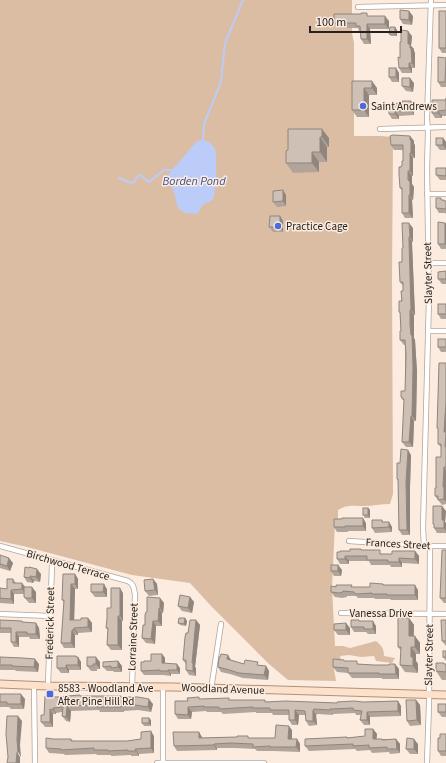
<svg xmlns="http://www.w3.org/2000/svg" width="446" height="763" font-family="'Source Sans 3',sans-serif">
  <rect width="100%" height="100%" fill="#fbecdf"/>
  <path fill="#dbbda3" d="M0,0H352V33L354,43V136H381L392,137L393,143L392,280L393,494L390,504C381,504 372,506 364,506C353,506 348,504 338,510V520L335,523L332,588L335,646H343L350,648L376,641C381,645 384,648 384,656L395,658L392,663L376,661L374,656L361,657L349,655L340,656L341,660L334,669L336,681L288,680L269,664L212,607L190,583L132,575L27,547L0,541Z"/>
  <path fill="#bcccf8" d="M203,140L209,142L215,148C217,157 217,192 213,199C210,203 206,202 202,206C200,208 200,211 197,214L185,213L180,210L177,205L174,192L168,177V175L196,142L197,141Z"/>
  <g fill="none" stroke-linecap="round" stroke-linejoin="round">
    <g stroke="#bcccf8" stroke-width="2">
      <polyline points="203,140 204,124 221,82 225,43 243,0"/>
      <path d="M119,178L131,183L134,182L137,177L140,175C144,177 145,180 149,182L164,170H173"/>
    </g>
    <g stroke="#b3a499" stroke-width="6">
      <g id="street">
        <polyline points="358,7 446,5"/>
        <polyline points="380,129 446,127"/>
        <polyline points="427,194 446,194"/>
        <polyline points="429,263 446,263"/>
        <polyline points="428,331 446,331"/>
        <polyline points="349,541 424,546 446,546"/>
        <path d="M0,546L128,581C134,584 134,589 135,595L132,687"/>
        <polyline points="424,546 423,528 429,298 427,168 428,133 427,119 431,0"/>
        <polyline points="341,613 446,614"/>
        <polyline points="0,614 51,616"/>
        <polyline points="34,686 35,763"/>
        <polyline points="48,686 52,564 53,561"/>
        <polyline points="163,688 163,763"/>
        <polyline points="210,688 212,683 221,624"/>
        <polyline points="157,763 264,763"/>
        <polyline points="427,763 429,704 430,546"/>
      </g>
    </g>
    <g stroke="#b19176" stroke-width="9">
      <polyline id="primary" points="0,684 48,686 173,687 446,695"/>
    </g>
    <use href="#street" stroke="#fff" stroke-width="4.5"/>
    <use href="#primary" stroke="#fde1ca" stroke-width="7"/>
  </g>
  <g fill="#b1a59b">
    <polygon points="446,11 446,53 442,53 439,48"/>
    <polygon points="369,16 389,21 389,29 370,29 371,44 364,44 361,39 360,31 359,31 358,28 337,28 334,23"/>
    <polygon points="413,16 412,25 403,24 400,19"/>
    <polygon points="395,27 397,30 397,36 391,36 389,34"/>
    <polygon points="412,36 411,46 414,49 414,51 415,53 415,68 412,68 412,73 402,73 399,68 400,58 401,42"/>
    <polygon points="446,58 446,87 441,87 438,82"/>
    <polygon points="396,68 399,73 399,82 392,82 389,77"/>
    <polygon points="352,81 377,88 377,95 369,95 369,117 357,117 352,110"/>
    <polygon points="414,83 413,92 406,91 402,86"/>
    <polygon points="446,98 446,116 442,116 442,118 435,118 432,113 446,100"/>
    <polygon points="389,104 414,106 414,115 399,116 399,119 392,119 389,114"/>
    <polygon points="288,129 329,138 329,147 327,147 327,162 319,162 319,172 293,173 286,163 288,150"/>
    <polygon points="410,136 414,141 414,144 415,145 415,158 413,158 413,176 412,176 412,184 414,187 413,200 412,200 413,218 405,218 402,213 402,190 400,188 401,167 402,166 403,161 403,150 394,150 391,145"/>
    <polygon points="443,138 446,142 446,150 440,150 436,145"/>
    <polygon points="446,168 446,180 440,180 436,175"/>
    <polygon points="286,195 286,206 277,207 273,202"/>
    <polygon points="442,200 446,201 446,214 445,213 439,213 436,208"/>
    <polygon points="280,216 283,221 283,232 273,232 269,227"/>
    <polygon points="446,223 446,249 441,249 438,244"/>
    <polygon points="413,228 413,242 412,242 412,246 415,315 414,315 414,338 415,340 417,372 416,421 414,421 413,447 406,447 402,442 404,401 401,397 405,391 405,345 404,345 400,340 401,331 400,313 399,312 403,291 403,286 400,282 403,248"/>
    <polygon points="446,271 446,284 442,284 438,279"/>
    <polygon points="446,304 446,319 441,319 438,314"/>
    <polygon points="446,339 446,352 441,352 438,347"/>
    <polygon points="446,363 446,504 442,505 435,496 436,488 441,457 441,447 438,444 438,429 437,428"/>
    <polygon points="411,455 410,487 410,535 402,535 399,530 398,481 397,479 400,463"/>
    <polygon points="368,508 370,510 370,518 365,518 363,515"/>
    <polygon points="446,511 445,522 446,523 446,533 437,533 434,528 434,525 433,524"/>
    <polygon points="382,520 383,522 389,522 392,527 392,532 375,533 372,528"/>
    <polygon points="366,523 366,531 348,531 348,532 337,532 334,527"/>
    <polygon points="361,549 362,550 383,554 392,554 415,551 419,556 419,564 402,563 402,567 391,567 390,565 371,565 369,561 349,561 349,564 340,564 337,559 350,551"/>
    <polygon points="446,550 446,603 444,603 440,598"/>
    <polygon points="0,555 13,563 10,571 0,568"/>
    <polygon points="338,565 342,570 341,576 334,576 331,571"/>
    <polygon points="29,568 41,574 40,582 34,581 33,583 27,582 24,577"/>
    <polygon points="75,574 78,579 78,589 75,589 74,620 81,620 88,618 92,623 92,632 78,633 78,635 75,635 75,648 64,648 61,643 64,602 62,600"/>
    <polygon points="13,579 16,583 36,592 36,603 29,603 24,597 24,594 14,594 14,604 0,603 0,588 7,589"/>
    <polygon points="153,579 157,584 158,595 149,596 145,591"/>
    <polygon points="383,584 384,585 418,590 418,600 391,600 390,599 375,599 374,598 358,598 356,596 347,596 347,597 342,598 335,597 331,592 353,587 370,587"/>
    <polygon points="107,589 107,597 95,597 91,592"/>
    <polygon points="123,593 123,621 122,621 122,650 111,650 107,645 108,630 106,628 111,608"/>
    <polygon points="190,597 194,602 192,613 182,611 178,606"/>
    <polygon points="160,598 164,603 163,613 162,613 162,626 156,626 155,644 146,643 142,638 147,612"/>
    <polygon points="185,618 187,621 186,626 180,625 178,623"/>
    <polygon points="409,618 414,625 414,636 420,643 420,654 416,654 416,661 418,664 418,673 405,672 400,665 401,651 398,647"/>
    <polygon points="0,620 22,621 23,622 36,623 39,628 40,639 30,639 29,637 19,637 19,647 14,647 11,642 11,633 0,633"/>
    <polygon points="196,620 200,625 195,667 196,668 196,676 189,675 186,670 186,664 183,660 188,633"/>
    <polygon points="446,620 446,646 442,641"/>
    <polygon points="360,621 376,626 376,634 368,634 366,632 354,632 351,627"/>
    <polygon points="350,628 350,635 338,635 334,630"/>
    <polygon points="446,651 446,661 443,657"/>
    <polygon points="162,654 165,658 165,664 180,668 180,674 171,674 171,676 163,675 144,675 141,671 151,661"/>
    <polygon points="0,657 39,664 38,672 16,671 15,670 0,670"/>
    <polygon points="76,657 78,657 81,662 81,670 69,670 69,673 61,673 57,668"/>
    <polygon points="231,660 244,664 266,666 269,671 268,680 243,678 230,674 221,672 218,667"/>
    <polygon points="118,661 122,666 122,672 114,672 113,671 107,671 103,667"/>
    <polygon points="344,661 359,664 374,665 389,665 395,664 399,669 399,679 382,679 382,678 352,678 348,673 337,672 333,667"/>
    <polygon points="100,662 100,669 97,669 97,671 91,671 87,666"/>
    <polygon points="445,664 446,664 446,680 442,680 436,671"/>
    <polygon points="0,694 25,699 24,709 11,709 9,707 0,707"/>
    <polygon points="80,695 80,696 121,696 121,697 153,704 151,712 138,710 124,711 124,712 100,712 99,710 71,711 70,722 66,721 62,716 62,712 56,713 56,714 53,714 53,727 45,727 41,722 44,715 57,697"/>
    <polygon points="200,699 230,700 267,702 337,703 398,701 401,706 401,716 370,717 370,725 364,725 360,720 361,715 356,715 355,713 333,714 333,715 317,714 317,715 316,715 317,725 309,726 306,721 306,715 299,715 298,725 292,725 289,720 289,715 273,715 272,713 256,713 256,712 223,714 221,712 207,712 206,711 192,712 191,719 178,719 175,714 188,701"/>
    <polygon points="416,700 420,705 421,725 410,726 407,721"/>
    <polygon points="446,704 446,717 442,717 438,712"/>
    <polygon points="151,720 151,726 144,726 142,723"/>
    <polygon points="373,729 377,734 376,739 396,739 400,744 400,753 390,754 389,752 372,753 370,750 357,751 355,749 309,751 305,746 347,737 348,738 365,736"/>
    <polygon points="292,730 292,739 297,739 300,744 300,752 273,751 257,751 255,749 235,748 217,748 217,750 177,751 174,746 202,737 202,738 275,738"/>
    <polygon points="446,734 446,756 441,756 438,751"/>
    <polygon points="154,736 154,753 139,754 139,756 131,756 131,755 111,756 111,755 97,755 96,754 65,755 64,754 49,753 46,748 53,739 71,739 73,741 127,741 141,739"/>
    <polygon points="418,744 418,754 410,754 406,749"/>
  </g>
  <g fill="#90867e">
    <polygon points="409,11 413,16 412,25 409,20"/>
    <polygon points="385,16 389,21 389,29 385,24"/>
    <polygon points="367,24 370,29 371,44 367,39"/>
    <polygon points="395,27 397,30 397,36 395,34"/>
    <polygon points="408,31 412,36 411,46 414,49 414,51 415,53 415,68 412,63 408,44"/>
    <polygon points="409,63 412,68 412,73 409,68"/>
    <polygon points="396,68 399,73 399,82 396,77"/>
    <polygon points="410,78 414,83 413,92 410,87"/>
    <polygon points="372,81 377,88 377,95 372,88"/>
    <polygon points="364,88 369,95 369,117 364,110"/>
    <polygon points="411,101 414,106 414,115 411,110"/>
    <polygon points="395,111 399,116 399,119 395,114"/>
    <polygon points="438,111 442,116 442,118 438,113"/>
    <polygon points="322,129 329,138 329,147 322,137"/>
    <polygon points="410,136 414,141 414,144 415,145 415,158 411,153"/>
    <polygon points="320,137 327,147 327,162 320,152"/>
    <polygon points="443,138 446,142 446,149 443,145"/>
    <polygon points="312,152 319,162 319,172 312,163"/>
    <polygon points="410,153 413,158 413,176 410,171"/>
    <polygon points="408,171 412,176 412,184 414,187 413,200 410,195"/>
    <polygon points="283,190 286,195 286,206 283,201"/>
    <polygon points="409,195 412,200 413,218 409,213"/>
    <polygon points="280,216 283,221 283,232 280,227"/>
    <polygon points="409,223 413,228 413,242 410,237"/>
    <polygon points="445,223 446,223 446,245 445,244"/>
    <polygon points="409,237 412,242 415,315 411,310"/>
    <polygon points="410,310 414,315 414,338 415,340 417,372 416,421 412,416"/>
    <polygon points="446,401 446,448 444,432"/>
    <polygon points="411,416 414,421 413,447 409,442"/>
    <polygon points="408,450 411,455 410,487 410,535 407,530 406,482"/>
    <polygon points="444,467 446,470 446,502 444,499 443,487"/>
    <polygon points="442,506 446,511 445,522 446,523 446,531 444,528 442,520"/>
    <polygon points="368,508 370,510 370,518 368,515"/>
    <polygon points="363,518 366,523 366,531 363,526"/>
    <polygon points="389,522 392,527 392,532 389,527"/>
    <polygon points="415,551 419,556 419,564 415,559"/>
    <polygon points="345,556 349,561 349,564 345,559"/>
    <polygon points="9,558 13,563 10,571 7,566"/>
    <polygon points="399,558 402,563 402,567 399,562"/>
    <polygon points="338,565 342,570 341,576 338,571"/>
    <polygon points="37,569 41,574 40,582 36,577"/>
    <polygon points="75,574 78,579 78,589 75,584"/>
    <polygon points="30,576 34,581 33,583 30,578"/>
    <polygon points="153,579 157,584 158,595 155,590"/>
    <polygon points="22,583 26,588 26,594 22,589"/>
    <polygon points="71,584 75,589 74,625 70,620"/>
    <polygon points="104,584 107,589 107,597 103,592"/>
    <polygon points="415,585 418,590 418,600 415,595"/>
    <polygon points="32,587 36,592 36,603 32,598"/>
    <polygon points="120,588 123,593 123,621 120,616"/>
    <polygon points="11,590 14,594 14,604 11,599"/>
    <polygon points="190,597 194,602 192,613 188,608"/>
    <polygon points="160,598 164,603 163,613 160,608"/>
    <polygon points="159,608 162,613 162,626 158,621"/>
    <polygon points="118,616 122,621 122,650 118,645"/>
    <polygon points="88,618 92,623 92,632 88,627"/>
    <polygon points="185,618 187,621 186,626 184,624"/>
    <polygon points="409,618 414,625 413,643 409,636"/>
    <polygon points="196,620 200,625 195,667 196,668 196,676 193,671 192,663"/>
    <polygon points="153,621 156,626 155,644 151,639"/>
    <polygon points="373,621 376,626 376,634 373,629"/>
    <polygon points="36,623 39,628 40,639 36,634"/>
    <polygon points="346,623 350,628 350,635 346,630"/>
    <polygon points="74,628 78,633 78,635 74,630"/>
    <polygon points="72,630 75,635 75,648 71,643"/>
    <polygon points="16,632 19,637 19,647 16,642"/>
    <polygon points="415,636 420,643 420,654 415,647"/>
    <polygon points="411,647 416,654 416,661 418,664 418,673 413,666 411,657"/>
    <polygon points="162,654 165,658 165,668 162,663"/>
    <polygon points="228,655 231,660 231,664 227,659"/>
    <polygon points="76,656 78,660 78,657 81,662 81,670 78,665"/>
    <polygon points="96,657 100,662 100,669 96,664"/>
    <polygon points="35,659 39,664 38,672 34,667"/>
    <polygon points="118,661 122,666 122,672 118,667"/>
    <polygon points="177,664 180,668 180,674 177,670"/>
    <polygon points="395,664 399,669 399,679 396,674"/>
    <polygon points="66,665 69,670 69,673 66,668"/>
    <polygon points="266,666 269,671 268,680 264,675"/>
    <polygon points="168,670 171,674 171,676 168,671"/>
    <polygon points="21,694 25,699 24,709 21,704"/>
    <polygon points="149,699 153,704 151,712 148,707"/>
    <polygon points="416,700 420,705 421,725 417,720"/>
    <polygon points="398,701 401,706 401,716 398,711"/>
    <polygon points="67,706 71,711 70,722 66,717"/>
    <polygon points="188,707 192,712 191,719 188,715"/>
    <polygon points="53,708 56,713 56,714 53,710"/>
    <polygon points="50,709 53,714 53,727 50,722"/>
    <polygon points="295,710 299,715 298,725 295,720"/>
    <polygon points="313,710 316,715 317,725 313,721"/>
    <polygon points="367,712 370,717 370,725 367,720"/>
    <polygon points="18,716 22,721 20,745 21,757 18,752 17,740"/>
    <polygon points="149,718 151,720 151,726 149,723"/>
    <polygon points="289,726 292,730 292,744 288,739"/>
    <polygon points="373,729 377,734 376,744 373,739"/>
    <polygon points="151,731 154,736 154,753 151,748"/>
    <polygon points="199,732 202,737 202,743 199,738"/>
    <polygon points="297,739 300,744 300,752 296,747"/>
    <polygon points="396,739 400,744 400,753 397,749"/>
    <polygon points="414,739 418,744 418,754 414,749"/>
    <polygon points="214,744 217,748 217,750 214,745"/>
    <polygon points="135,749 139,754 139,756 136,751"/>
    <polygon points="17,752 20,757 20,763 16,763"/>
  </g>
  <g fill="#cec0b4" stroke="#90867e">
    <polygon points="400,10 409,11 409,20 400,19"/>
    <rect x="439" y="11" width="7" height="37"/>
    <polygon points="361,13 367,13 367,16 385,16 385,24 367,24 367,39 361,39 360,26 356,26 356,23 334,23 334,14 361,14"/>
    <polygon points="390,27 395,27 395,34 389,34"/>
    <polygon points="401,30 408,31 408,44 410,44 410,48 411,48 412,63 409,63 409,68 399,68 398,57 400,58 400,42 401,42"/>
    <polygon points="438,57 446,58 445,82 438,82"/>
    <rect x="389" y="68" width="7" height="9"/>
    <polygon points="402,78 410,78 410,87 402,86"/>
    <polygon points="352,81 372,81 372,88 364,88 364,110 352,110"/>
    <polygon points="446,98 446,110 438,111 438,113 432,113 432,100 446,100"/>
    <polygon points="402,101 411,101 411,110 395,111 395,114 389,114 389,104 402,103"/>
    <polygon points="288,129 322,129 322,137 320,137 320,152 312,152 312,163 286,163 286,151 288,150"/>
    <polygon points="393,135 410,136 410,140 411,140 411,153 410,153 410,171 408,171 408,180 410,182 410,195 409,195 409,213 402,213 402,188 400,188 399,174 399,167 401,167 401,166 402,166 402,161 403,161 403,145 391,145 390,136"/>
    <rect x="436" y="138" width="7" height="7"/>
    <polygon points="436,168 446,168 446,176 436,175"/>
    <polygon points="283,190 283,201 273,202 273,191"/>
    <polygon points="436,198 441,198 441,200 444,200 444,201 446,201 446,209 436,208"/>
    <polygon points="270,216 280,216 280,227 269,227"/>
    <polygon points="438,222 445,223 445,244 438,244"/>
    <polygon points="402,223 409,223 410,237 409,237 409,241 411,310 410,310 410,325 411,335 412,335 413,367 412,416 411,416 409,442 402,442 404,399 402,399 402,397 401,397 401,391 405,391 406,355 405,340 400,340 400,331 401,331 400,312 399,312 399,301 402,301 401,291 403,291 403,282 400,282 399,262 402,262 402,248 403,248"/>
    <polygon points="446,271 446,279 438,279 438,272"/>
    <rect x="438" y="304" width="8" height="10"/>
    <rect x="438" y="339" width="8" height="8"/>
    <polygon points="439,363 446,363 446,401 444,432 446,432 445,447 446,447 446,467 444,467 443,487 444,487 444,499 438,500 438,496 435,496 435,488 436,488 436,457 441,457 441,444 438,444 438,428 437,428"/>
    <polygon points="401,449 408,450 406,482 407,530 399,530 398,479 397,479 397,463 400,463"/>
    <polygon points="433,506 442,506 442,520 444,520 444,528 434,528 434,524 433,524"/>
    <rect x="363" y="508" width="5" height="7"/>
    <polygon points="342,518 363,518 363,526 345,526 345,527 334,527 334,519 342,519"/>
    <polygon points="372,520 382,520 382,522 389,522 389,527 372,528"/>
    <polygon points="350,549 361,549 361,550 380,550 380,554 392,554 392,551 415,551 415,559 399,558 399,562 388,562 388,560 367,560 367,556 345,556 345,559 337,559 337,552 340,552 340,551 350,551"/>
    <polygon points="442,550 446,550 446,598 440,598"/>
    <polygon points="0,555 9,558 7,566 0,564"/>
    <rect x="331" y="565" width="7" height="6"/>
    <polygon points="25,567 29,568 29,567 37,569 36,577 30,576 30,578 24,577"/>
    <polygon points="63,574 75,574 75,584 71,584 70,620 81,620 81,618 88,618 88,627 74,628 74,630 72,630 71,643 61,643 64,600 62,600"/>
    <polygon points="7,579 13,579 13,583 22,583 22,589 11,590 11,599 0,598 0,588 7,589"/>
    <polygon points="153,579 155,590 145,591 144,580"/>
    <polygon points="370,583 383,584 383,585 415,585 415,595 387,595 387,594 372,594 372,593 357,594 354,593 354,592 343,591 343,592 339,593 331,592 331,586 336,587 336,585 352,585 351,587 370,587"/>
    <polygon points="91,584 104,584 103,592 91,592"/>
    <polygon points="24,587 32,587 32,598 25,598 25,597 24,597"/>
    <polygon points="111,588 120,588 120,616 118,616 118,645 107,645 108,628 106,628 107,618 107,608 111,608"/>
    <polygon points="180,595 190,597 188,608 178,606"/>
    <polygon points="147,597 160,598 160,608 159,608 158,621 153,621 151,639 142,638 143,625 145,625 145,615 146,612 147,612"/>
    <polygon points="179,618 185,618 184,624 178,623"/>
    <polygon points="398,618 409,618 409,636 415,636 415,647 411,647 411,657 413,657 413,666 400,665 401,647 398,647"/>
    <polygon points="0,620 22,621 22,622 36,623 36,634 27,634 27,632 16,632 16,642 11,642 11,628 0,628"/>
    <polygon points="190,620 196,620 192,663 193,663 193,671 186,670 186,660 183,660 185,637 186,633 188,633"/>
    <polygon points="351,620 359,620 359,621 373,621 373,629 364,629 364,627 351,627"/>
    <polygon points="441,620 446,620 446,641 442,641"/>
    <polygon points="346,623 346,630 334,630 334,624"/>
    <rect x="443" y="651" width="3" height="6"/>
    <polygon points="151,654 162,654 162,663 177,664 177,670 168,670 168,671 160,671 160,670 141,671 141,662 144,662 144,661 151,661"/>
    <polygon points="221,654 228,655 227,659 244,664 245,660 258,662 257,665 266,666 264,675 239,673 226,669 218,667 219,657 220,657"/>
    <polygon points="57,656 76,656 76,657 78,657 78,665 66,665 66,668 57,668"/>
    <polygon points="0,657 23,658 35,659 34,667 12,666 12,665 0,665"/>
    <polygon points="87,657 96,657 96,664 93,664 93,666 87,666"/>
    <polygon points="333,659 344,660 344,661 357,661 357,664 374,665 389,665 389,664 395,664 396,674 379,674 379,673 348,673 348,668 333,667"/>
    <polygon points="118,661 118,667 111,668 111,666 103,667 103,662"/>
    <polygon points="436,663 444,663 444,664 446,664 446,672 436,671"/>
    <polygon points="0,694 21,694 21,704 7,704 7,702 0,702"/>
    <polygon points="80,695 80,696 121,696 121,697 138,697 149,699 148,707 135,705 121,706 121,707 97,707 97,705 67,706 66,717 62,716 63,707 53,708 53,710 50,709 50,722 41,722 41,715 44,715 45,696 57,697"/>
    <polygon points="199,697 199,699 229,698 229,700 265,700 265,702 286,701 337,703 337,702 354,701 363,702 398,701 398,711 367,712 367,720 360,720 362,711 353,710 353,708 330,709 330,710 314,709 314,710 313,710 313,721 306,721 305,711 295,710 295,720 289,720 289,710 270,710 270,708 253,708 253,707 219,709 219,707 204,707 204,706 188,707 188,715 175,714 175,701 188,701 187,698"/>
    <polygon points="406,700 416,700 417,720 407,721"/>
    <rect x="438" y="704" width="8" height="8"/>
    <polygon points="7,716 18,716 17,740 18,752 17,752 16,763 7,763 8,757 6,734"/>
    <rect x="142" y="718" width="7" height="5"/>
    <polygon points="276,725 289,726 288,739 297,739 296,747 270,747 270,746 253,747 253,744 231,743 214,744 214,745 174,746 173,732 199,732 199,738 237,737 237,736 248,736 248,738 275,738"/>
    <polygon points="365,729 373,729 373,739 382,739 382,740 396,739 397,749 387,749 387,747 369,748 369,745 353,746 353,744 305,746 305,739 347,737 347,738 365,736"/>
    <polygon points="151,731 151,748 135,749 136,751 128,751 128,750 108,751 108,750 94,750 94,748 61,750 61,749 46,748 46,738 53,739 71,739 71,741 127,741 141,739 141,732"/>
    <polygon points="440,734 446,734 446,751 438,751 438,738 440,738"/>
    <polygon points="407,738 414,739 414,749 406,749"/>
  </g>
  <g fill="#4c6ade" stroke="#fbecdf" stroke-width="1.5">
    <circle cx="363" cy="106" r="4"/>
    <circle cx="278" cy="226" r="4"/>
    <rect x="46" y="690" width="8" height="8" rx="2"/>
  </g>
  <g text-anchor="middle" dominant-baseline="central" stroke-width="3" stroke-linejoin="round" paint-order="stroke">
    <g font-size="11" fill="#26211c" stroke="#fbecdf" text-anchor="start">
      <text x="371" y="106">Saint Andrews</text>
      <text x="286" y="226">Practice Cage</text>
      <text x="58" y="688">8583 - Woodland Ave<tspan x="58" dy="13">After Pine Hill Rd</tspan></text>
    </g>
    <g font-size="11" fill="#26211c" stroke="#fbecdf">
      <text transform="translate(428 273) rotate(-91)">Slayter Street</text>
      <text transform="translate(398 544) rotate(3)">Frances Street</text>
      <text transform="translate(68 565) rotate(16)">Birchwood Terrace</text>
      <text x="381" y="613">Vanessa Drive</text>
      <text transform="translate(50 623) rotate(-89)">Frederick Street</text>
      <text transform="translate(133 637) rotate(-88)">Lorraine Street</text>
      <text transform="translate(429 655) rotate(-89)">Slayter Street</text>
      <text transform="translate(223 689) rotate(2)">Woodland Avenue</text>
    </g>
    <g font-size="12" font-style="italic" fill="#3d5192" stroke="#fbecdf">
      <text x="194" y="181">Borden Pond</text>
    </g>
  </g>
  <path d="M310 26v6h91v-6" fill="none" stroke="#26211c" stroke-width="2"/>
  <text x="316" y="26" font-size="12" fill="#26211c" stroke="#fbecdf" stroke-width="3" paint-order="stroke">100 m</text>
</svg>
